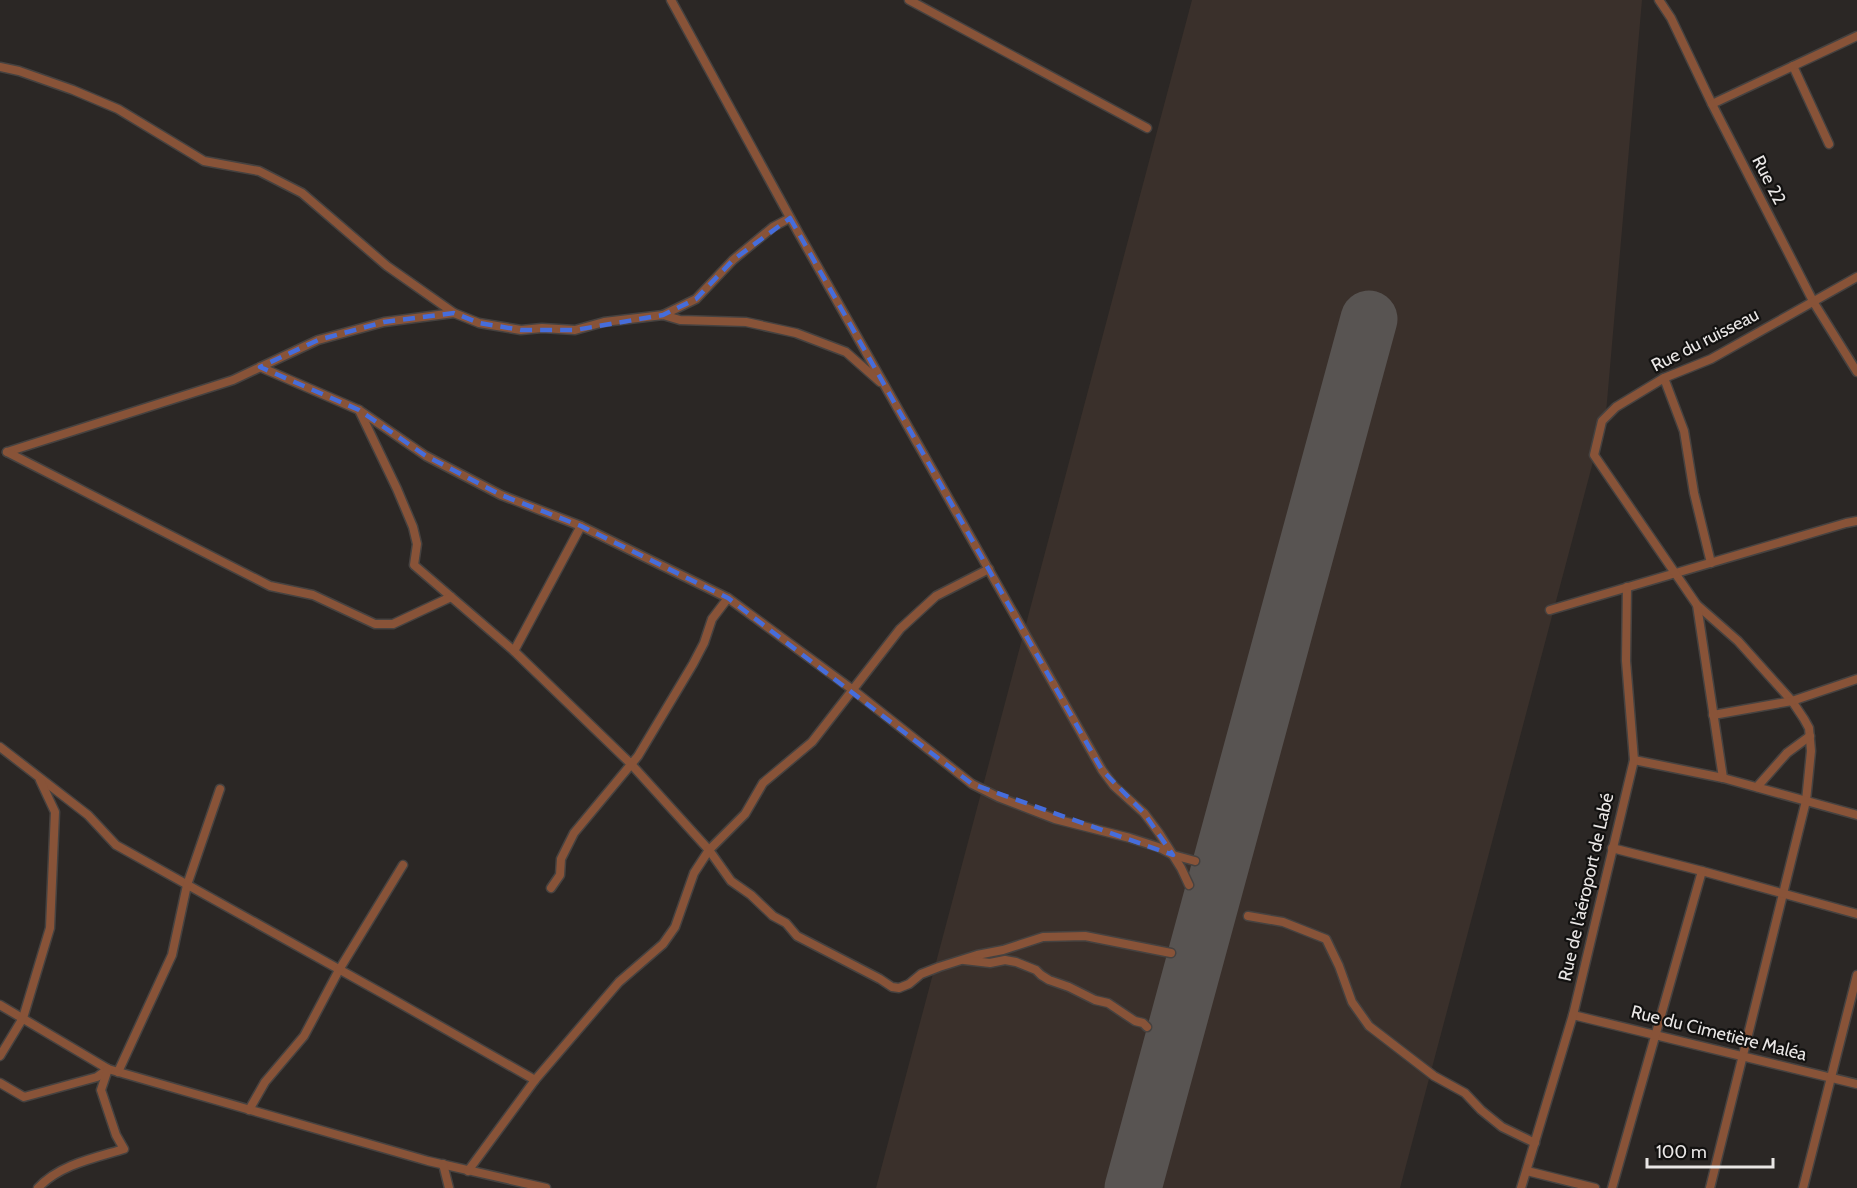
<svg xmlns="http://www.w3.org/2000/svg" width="1857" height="1188" font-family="Cabin,sans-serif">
  <rect width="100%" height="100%" fill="#2b2725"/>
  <polygon fill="#3a302b" points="1192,0 1642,0 1606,413 1400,1188 876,1188"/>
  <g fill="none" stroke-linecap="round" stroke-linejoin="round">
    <polyline stroke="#585452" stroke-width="57" points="1133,1188 1369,319"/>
    <g stroke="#464240" stroke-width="11">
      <g id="street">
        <polyline points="671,0 798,232 1102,770 1114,786 1144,813 1159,833 1181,868 1189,885"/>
        <polyline points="909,0 1147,128"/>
        <polyline points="1659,0 1671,18 1712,104 1814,303 1857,372"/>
        <polyline points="1793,66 1829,144"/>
        <polyline points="0,67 19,71 73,90 118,109 204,161 259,171 302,193 387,266 454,313"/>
        <polyline points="1712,104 1857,36"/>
        <polyline points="663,315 696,299 733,260 773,227 790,218"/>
        <polyline points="260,367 359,410 426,456 501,495 581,526 728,598 853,690 972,784 998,797 1055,819 1130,838 1158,847 1173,855 1195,861"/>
        <polyline points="1664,378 1684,431 1694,493 1711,563"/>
        <polyline points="359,410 397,489 413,527 417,544 414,565 514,651 631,764 709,850 731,881 751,895 773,916 786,923 797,936 880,979 892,987 899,988 909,984 921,974 939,967 977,955 1003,950 1043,937 1085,936 1171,953"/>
        <polyline points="7,452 233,380 318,340 384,322 454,313 479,323 521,330 542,328 575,330 604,322 663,315 680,320 746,322 796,333 846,352 880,382"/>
        <polyline points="7,452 270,586 313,595 375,624 393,624 451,597"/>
        <polyline points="1697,605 1738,641 1792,701 1804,719 1809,728 1811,751 1806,801 1710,1188"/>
        <polyline points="1550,610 1846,523 1857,521"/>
        <polyline points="514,651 581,526"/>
        <polyline points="1713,715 1792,701 1857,679"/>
        <polyline points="0,747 88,815 116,845 387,996 535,1080"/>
        <polyline points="1634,760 1723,778 1857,815"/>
        <polyline points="1723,778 1697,605 1594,455 1602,421 1616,407 1664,378 1711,359 1857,277"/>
        <polyline points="1757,787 1787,753 1810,736"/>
        <polyline points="1612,848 1702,871 1857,914"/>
        <polyline points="551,888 560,875 561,859 574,833 638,756 693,664 704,643 712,619 728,598"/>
        <polyline points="1248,916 1283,922 1326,939 1339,966 1352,1002 1369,1026 1434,1076 1465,1093 1481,1110 1502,1127 1535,1143"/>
        <polyline points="964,960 990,963 1005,960 1016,962 1036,970 1041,975 1049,980 1069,987 1095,1000 1108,1003 1135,1021 1143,1023 1147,1027"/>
        <polyline points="0,1005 108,1069 428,1161 546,1188"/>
        <polyline points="1573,1015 1857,1084"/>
        <polyline points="0,1056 23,1018 50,928 55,812 40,780"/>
        <polyline points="118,1072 172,955 187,885 220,789"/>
        <polyline points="0,1083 24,1097 97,1077 108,1069"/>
        <polyline points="249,1110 265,1082 304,1036 339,970 403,865"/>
        <polyline points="443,1164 449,1188"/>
        <polyline points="468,1171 535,1080 619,982 663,944 675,927 694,873 709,850 745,814 763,783 812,742 900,629 936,596 989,569"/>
        <polyline points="1527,1171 1595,1188"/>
        <path d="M38,1188C59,1165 94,1158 124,1149L116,1135L101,1090L108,1069"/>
        <polyline points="1521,1188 1573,1015 1634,760 1626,661 1627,587"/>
        <polyline points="1612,1188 1702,871"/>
        <polyline points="1803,1188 1857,975"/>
      </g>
    </g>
    <use href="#street" stroke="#885338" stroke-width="8"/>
  </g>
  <path fill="none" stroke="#466ddb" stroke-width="4.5" stroke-dasharray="12 8" stroke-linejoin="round" d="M790,218L1102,770L1144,813L1173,855L972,784L728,598L581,526L501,495L426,456L359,410L260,367L318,340L384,322L454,313L479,323L521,330H575L663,315L696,299L733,260Z"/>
  <g text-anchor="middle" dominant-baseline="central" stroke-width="4.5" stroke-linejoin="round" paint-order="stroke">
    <g font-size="18" fill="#eae7e6" stroke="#121110">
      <text transform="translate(1769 180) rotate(63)">Rue 22</text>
      <text transform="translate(1705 340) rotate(-27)">Rue du ruisseau</text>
      <text transform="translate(1586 887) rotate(-77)">Rue de l'aéroport de Labé</text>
      <text transform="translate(1719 1033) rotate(14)">Rue du Cimetière Maléa</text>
    </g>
  </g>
  <path d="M1647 1158v9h126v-9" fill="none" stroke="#eae7e6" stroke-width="3"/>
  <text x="1656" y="1158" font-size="18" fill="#eae7e6" stroke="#121110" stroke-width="4.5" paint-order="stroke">100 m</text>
</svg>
